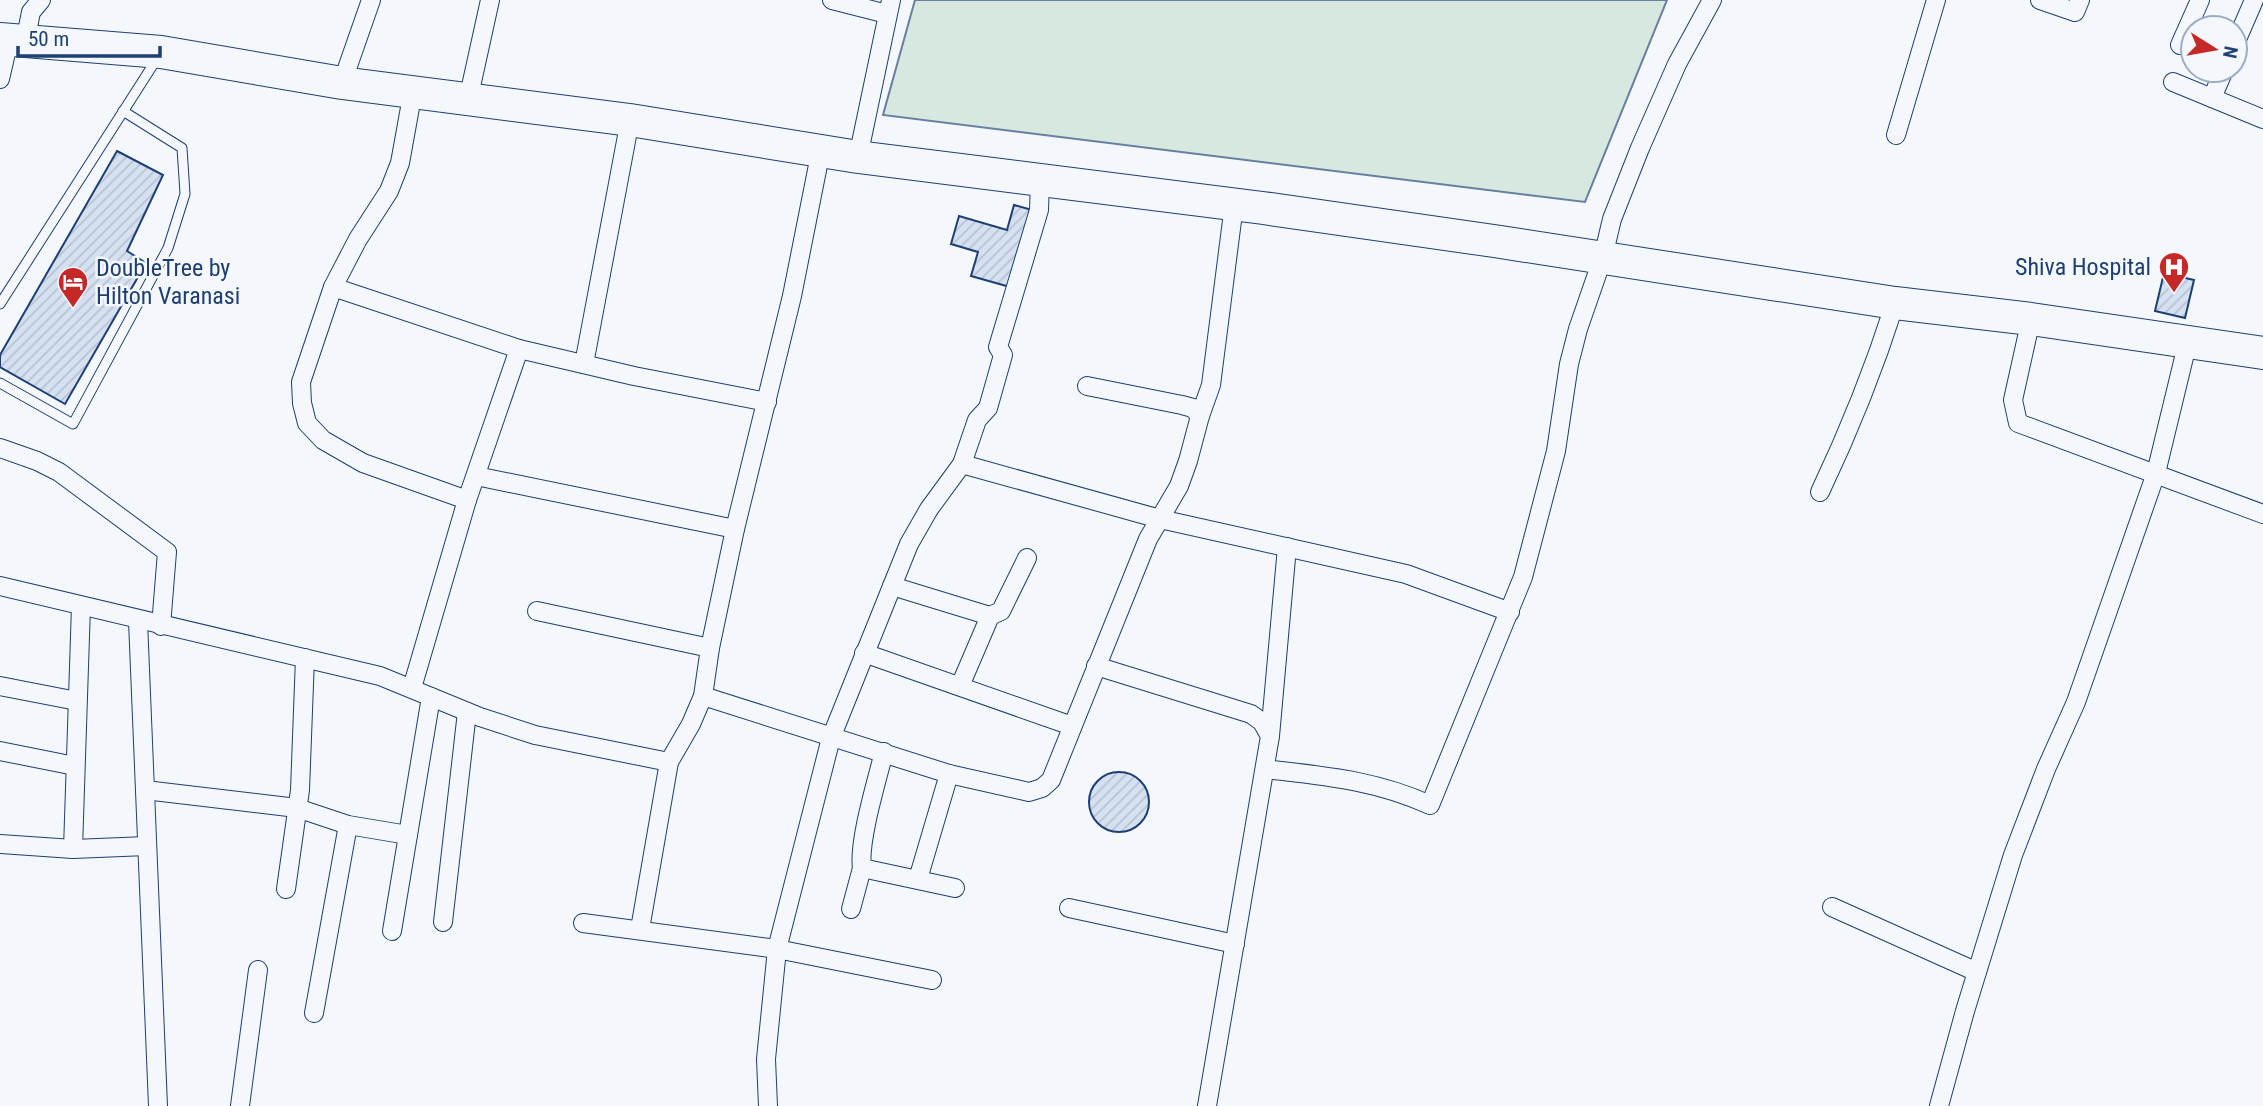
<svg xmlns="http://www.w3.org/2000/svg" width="2263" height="1106" font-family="'Roboto Condensed',sans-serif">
  <defs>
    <pattern id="building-hatch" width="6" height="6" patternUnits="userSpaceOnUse" patternTransform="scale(1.75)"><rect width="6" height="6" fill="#d5e0f0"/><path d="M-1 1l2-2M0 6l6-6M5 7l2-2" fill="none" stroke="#b6c1d1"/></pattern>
  </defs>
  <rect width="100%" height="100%" fill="#f4f7fb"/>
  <polygon fill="#d7e8df" stroke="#687fa3" stroke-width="2" points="915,0 1667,0 1585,202 883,115"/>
  <g fill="url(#building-hatch)" stroke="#1d3f73" stroke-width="2">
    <polygon points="117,151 163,175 127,251 146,263 65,404 0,367 0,355"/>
    <polygon points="1014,205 1032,210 1010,287 971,276 978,252 951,244 959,216 1007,230"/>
    <polygon points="2164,273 2194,280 2185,318 2155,311"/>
    <circle cx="1119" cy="802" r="30"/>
  </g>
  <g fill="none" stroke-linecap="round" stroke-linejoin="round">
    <g stroke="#1d3f73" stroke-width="11">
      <g id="lane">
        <polyline points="0,304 158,57"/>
        <polyline points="0,383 73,424 168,248 185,194 182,148 123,111"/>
      </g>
    </g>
    <g stroke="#1d3f73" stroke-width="20">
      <g id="street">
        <polyline points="832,0 887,14"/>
        <polyline points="2040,0 2075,12 2080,0"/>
        <polyline points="25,42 31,12 41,0"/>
        <polyline points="2235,44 2254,0"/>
        <polyline points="2180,45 2200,0"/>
        <polyline points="0,79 9,40"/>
        <polyline points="2173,82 2263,119"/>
        <polyline points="342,83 371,0"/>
        <polyline points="413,91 400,163 389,191 358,239 333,287 301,382 302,403 307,423 323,440 363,463 467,500"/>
        <polyline points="2212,98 2224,70"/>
        <polyline points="468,100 490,0"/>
        <polyline points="1896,135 1936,0"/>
        <polyline points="858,157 891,0"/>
        <polyline points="333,287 519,349 634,376 767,402"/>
        <polyline points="2031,319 2013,400 2018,423 2263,514"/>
        <polyline points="584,364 630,120"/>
        <polyline points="1200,416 1211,385 1234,205"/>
        <polyline points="0,448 37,461 59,472 167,552 161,626"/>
        <polyline points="962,464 977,420 988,408 1003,355 998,347 1039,210 1040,180"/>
        <polyline points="476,476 735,529"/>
        <path d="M1820,492C1850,429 1874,369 1895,303"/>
        <polyline points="0,586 380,676 480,717 535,735 669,762"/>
        <polyline points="892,586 990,616"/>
        <polyline points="537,611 710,648"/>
        <polyline points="138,621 158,1106"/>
        <polyline points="864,653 1072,726"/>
        <polyline points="1096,666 1251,714 1262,722 1270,736 1207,1106"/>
        <polyline points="0,686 77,701"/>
        <polyline points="960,686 990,616 1001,611 1027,558"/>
        <polyline points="412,688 467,500 519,349"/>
        <polyline points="703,696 949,774 1029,792 1042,788 1051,780 1148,539 1179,486 1188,461 1200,416 1193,408 1182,405 1087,386"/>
        <polyline points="1270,736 1287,547"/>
        <polyline points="0,751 75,766"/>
        <path d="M884,752C877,780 858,842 862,868L955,888"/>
        <path d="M1265,769C1324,776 1375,780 1430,805L1523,577L1556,451L1569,364L1578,329L1603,257L1612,219L1640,148L1677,64L1712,0"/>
        <polyline points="145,790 297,808 348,825 408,835"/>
        <polyline points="0,844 73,849 147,846"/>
        <polyline points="73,849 81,606"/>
        <polyline points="918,879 949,774"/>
        <polyline points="286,889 300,790 305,658"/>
        <polyline points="1832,907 1977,972"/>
        <polyline points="1069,908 1235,944"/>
        <polyline points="851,909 862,868"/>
        <polyline points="443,922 467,712"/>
        <polyline points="583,923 777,949 932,980"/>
        <polyline points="640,929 669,762 691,724 703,696 710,648 735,529 792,296 821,150"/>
        <polyline points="392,931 431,697"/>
        <polyline points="314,1013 348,825"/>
        <polyline points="240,1106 258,970"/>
        <polyline points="768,1106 766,1059 777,949 831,738 909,544 929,509 962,464 1160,519 1406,574 1510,612"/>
        <polyline points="1939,1106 1965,1011 2013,855 2046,769 2076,702 2156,473 2188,341"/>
      </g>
    </g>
    <g stroke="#1d3f73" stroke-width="34">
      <polyline id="highway" points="0,39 161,52 342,83 630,120 858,157 1263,208 1494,241 1895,303 2031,319 2263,353"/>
    </g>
    <use href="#lane" stroke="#f4f7fb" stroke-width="9"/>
    <use href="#street" stroke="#f4f7fb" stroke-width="18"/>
    <use href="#highway" stroke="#f4f7fb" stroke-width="32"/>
  </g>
  <defs>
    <g id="hospital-pin" transform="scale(1.575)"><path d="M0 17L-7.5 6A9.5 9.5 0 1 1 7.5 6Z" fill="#c62828" stroke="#f4f7fb"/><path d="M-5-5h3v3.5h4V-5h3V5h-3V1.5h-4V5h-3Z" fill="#fff"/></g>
    <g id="hotel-pin" transform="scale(1.575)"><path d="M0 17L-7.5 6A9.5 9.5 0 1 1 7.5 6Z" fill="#c62828" stroke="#f4f7fb"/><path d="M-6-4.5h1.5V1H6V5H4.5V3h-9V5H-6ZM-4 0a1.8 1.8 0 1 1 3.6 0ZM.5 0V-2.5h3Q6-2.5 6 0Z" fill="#fff"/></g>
  </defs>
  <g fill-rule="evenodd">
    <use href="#hospital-pin" x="2174" y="267"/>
    <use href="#hotel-pin" x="73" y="282"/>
  </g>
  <g text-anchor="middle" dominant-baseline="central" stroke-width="5" stroke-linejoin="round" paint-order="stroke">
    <g font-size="24" fill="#1d3f73" stroke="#f4f7fb" text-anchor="end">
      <text x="2151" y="267">Shiva Hospital</text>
      <text x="96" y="268" text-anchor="start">DoubleTree by<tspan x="96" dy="28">Hilton Varanasi</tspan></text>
    </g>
  </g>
  <g transform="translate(2214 49) rotate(101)"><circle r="33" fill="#f4f7fb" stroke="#9eadc5" stroke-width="2"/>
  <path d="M0-5L12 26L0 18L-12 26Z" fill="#c62828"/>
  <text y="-10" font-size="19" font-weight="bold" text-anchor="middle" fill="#1d3f73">N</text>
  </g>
  <path d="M18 46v10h142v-10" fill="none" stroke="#1d3f73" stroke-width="3.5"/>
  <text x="28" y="46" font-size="21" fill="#1d3f73" stroke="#f4f7fb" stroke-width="5" paint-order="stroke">50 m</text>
</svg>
